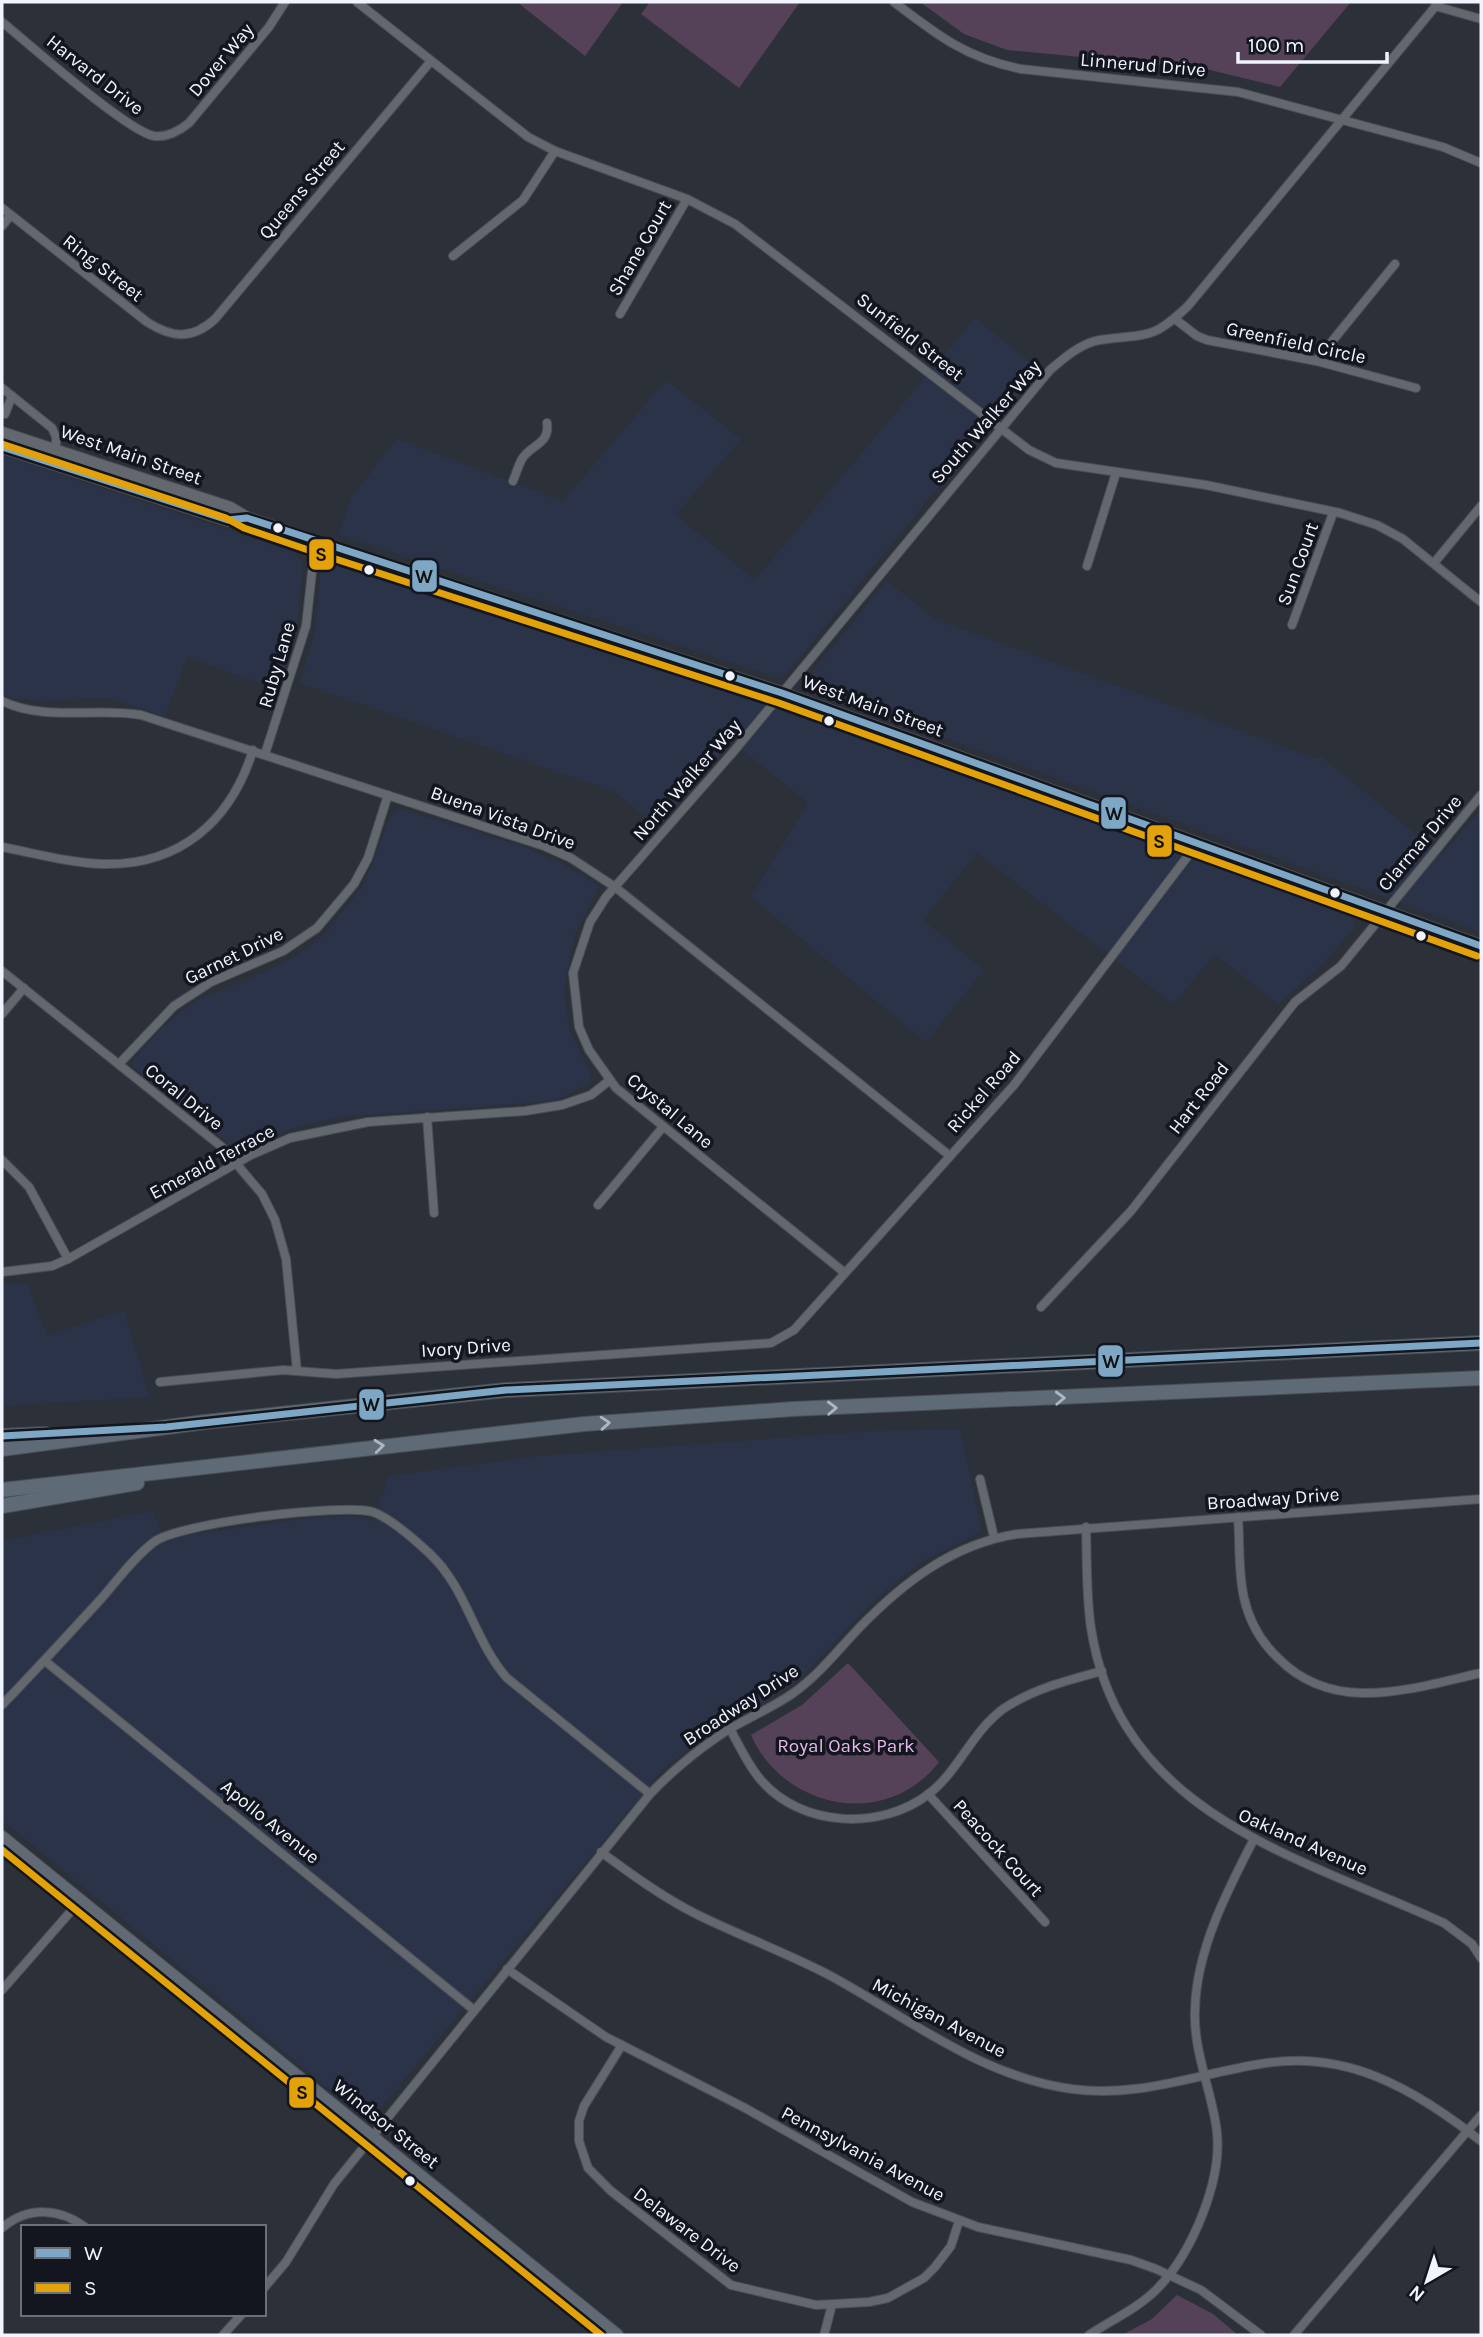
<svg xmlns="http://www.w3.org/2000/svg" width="1483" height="2337" font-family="Karla,sans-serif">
  <rect width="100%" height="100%" fill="#2c3039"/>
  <g fill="#2b3348">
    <polygon points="975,318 1039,370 965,454 787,673 779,678 338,535 352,496 397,439 563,501 666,380 741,439 676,515 755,580"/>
    <polygon points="2,455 296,553 303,564 297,632 278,690 187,657 165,716 108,698 47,701 14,699 2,693"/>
    <polygon points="330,564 739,693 1334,910 1349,916 1356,925 1324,963 1278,1004 1215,954 1173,1004 977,853 923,920 984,970 926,1042 751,897 808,803 731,741 658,827 613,791 300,683 316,626 320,575"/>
    <polygon points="887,581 935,619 1317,759 1320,756 1442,855 1481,810 1481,932 813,690 809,682 813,671"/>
    <polygon points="398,808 521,846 560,862 599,886 574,937 564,991 569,1030 591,1074 591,1083 553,1101 340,1117 294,1128 238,1151 133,1067 133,1061 161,1028 195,1001 269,970 299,954 324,935 363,886 390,818"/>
    <polygon points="27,1283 47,1336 124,1310 149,1397 2,1406 2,1285"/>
    <polygon points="960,1429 982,1531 925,1560 904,1575 871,1603 803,1676 765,1702 727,1721 666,1766 373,2117 358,2113 2,1820 2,1541 153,1511 166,1541 192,1534 318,1517 353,1516 373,1521 389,1476 537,1456 873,1431"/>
  </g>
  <g fill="#554259">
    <polygon points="517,2 623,2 585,56"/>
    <polygon points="650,2 800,2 739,88 641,14"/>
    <polygon points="920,2 1351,2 1280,87 1206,69 1007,50 964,34"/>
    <path d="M848,1663L939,1762C887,1830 784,1810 751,1735L802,1705Z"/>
    <polygon points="1177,2295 1213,2314 1238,2335 1122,2335 1152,2319"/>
  </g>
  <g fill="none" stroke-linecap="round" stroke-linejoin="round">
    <g stroke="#494d55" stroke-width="10">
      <g id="street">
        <polyline points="357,2 528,137 555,151 687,199 735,224 1029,450 1056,463 1206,485 1340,513 1377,525 1403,539 1481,602"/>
        <path d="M894,2C937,35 966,58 1021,69L1238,92L1443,147L1481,163"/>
        <polyline points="1435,6 1481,19"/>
        <path d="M2,22C29,44 127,131 154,136C167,138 179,131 189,123L269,27L285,2"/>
        <path d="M2,208L147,322C172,338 192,340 215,319L431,61"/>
        <polyline points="2,226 11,215"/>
        <polyline points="453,256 523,200 555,151"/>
        <polyline points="620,314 687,199"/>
        <polyline points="1175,319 1197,336 1207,340 1316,361 1416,388"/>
        <polyline points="1316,361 1395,264"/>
        <polyline points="2,388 52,428 56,437 56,449"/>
        <polyline points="5,414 12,396"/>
        <path d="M513,481C516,474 518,466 522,459C531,444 550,445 547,423"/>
        <polyline points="1434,563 1481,506"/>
        <polyline points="1087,566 1116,473"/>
        <polyline points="1292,625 1333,513"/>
        <path d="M2,701C45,722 95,707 141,715L544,846L571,858L615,887L950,1156"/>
        <polyline points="265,754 306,626 312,572 320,543"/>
        <path d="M2,847C34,853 70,863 103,864C180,866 231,821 253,750"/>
        <polyline points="2,971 222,1147 262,1194 275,1220 286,1259 297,1371"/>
        <polyline points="2,1014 24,988"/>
        <polyline points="119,1064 174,1006 211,982 283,951 317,928 354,884 368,858 388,795"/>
        <polyline points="427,1117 434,1213"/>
        <polyline points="2,1160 29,1187 68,1259"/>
        <polyline points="598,1205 663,1127"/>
        <polyline points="2,1272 52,1266 68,1259 251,1155 290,1138 368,1122 525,1111 562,1105 591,1095 610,1080"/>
        <path d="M845,1273L616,1088L589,1050L579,1027L573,973L590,922L606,897L734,751L1050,370C1064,358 1081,343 1100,340C1147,333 1150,342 1188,306L1439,2"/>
        <polyline points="1041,1307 1131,1211 1295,1002 1341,966 1481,795"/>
        <polyline points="160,1382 283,1370 336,1374 771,1343 794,1330 1014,1085 1197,844"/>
        <polyline points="980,1479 994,1537"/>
        <path d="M1238,1517C1240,1543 1238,1572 1244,1598C1249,1620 1261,1642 1278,1658C1335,1716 1412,1688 1481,1673"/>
        <path d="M1086,1527C1087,1560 1086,1595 1091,1628C1120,1815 1298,1856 1444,1923L1472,1944L1481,1958"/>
        <polyline points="45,1661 474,2010"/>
        <path d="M2,1705C35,1671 67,1636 100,1600C117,1581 133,1558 154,1542C178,1523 343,1503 373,1512C392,1519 414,1539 429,1553C467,1588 474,1641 507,1678L650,1794"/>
        <path d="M730,1729C739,1745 748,1765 760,1779C801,1828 882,1831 930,1793C959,1770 972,1732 1003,1709C1033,1689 1068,1680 1102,1671"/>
        <polyline points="928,1794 1045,1922"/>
        <path d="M601,1852C631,1874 661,1896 694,1913C738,1935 785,1952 829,1975C907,2017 981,2077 1072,2089C1135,2098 1192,2076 1254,2065C1345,2047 1412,2088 1481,2141"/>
        <polyline points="507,1969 606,2037 745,2108 912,2202 978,2227 1131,2260 1156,2269 1201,2290 1261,2335"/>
        <polyline points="2,1990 79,1902"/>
        <polyline points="622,2045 584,2106 579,2121 579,2141 588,2168 611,2191 731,2285 816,2305 869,2302 888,2298 924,2278 935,2267 951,2246 959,2221"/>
        <path d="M2,2228C28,2206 59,2208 85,2227"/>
        <path d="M264,2288L286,2262L334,2184L650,1794C672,1771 696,1751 723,1733C745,1719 770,1709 792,1694C819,1675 838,1650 860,1627C904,1582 953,1544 1017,1534L1481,1499"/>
        <polyline points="223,2335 242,2314"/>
        <polyline points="824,2335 832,2305"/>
        <path d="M1089,2335C1110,2321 1138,2308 1156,2290C1192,2254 1225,2177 1216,2125C1210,2087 1193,2048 1195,2010C1196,1951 1227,1891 1254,1839"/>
        <polyline points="1294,2335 1481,2115"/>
      </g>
    </g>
    <g stroke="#494d55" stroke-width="14">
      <g id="secondary">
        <polyline points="2,433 230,508 247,518 320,543 782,693 1481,946"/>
        <polyline points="2,447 228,520 246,518"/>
      </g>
    </g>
    <g stroke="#494d55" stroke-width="14">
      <polyline id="primary" points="2,1837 617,2335"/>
    </g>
    <g stroke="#494d55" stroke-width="16">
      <g id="highway">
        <polyline points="2,1436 46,1434"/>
        <polyline points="2,1449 205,1422 506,1390 1481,1343"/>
        <polyline points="2,1490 584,1424 793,1409 1481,1378"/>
        <polyline points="2,1506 137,1483"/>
      </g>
    </g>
    <use href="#street" stroke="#63676e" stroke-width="8"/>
    <use href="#secondary" stroke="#63676e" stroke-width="12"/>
    <use href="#primary" stroke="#606974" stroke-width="12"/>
    <use href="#highway" stroke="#5e6b76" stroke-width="14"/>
    <g stroke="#13161e" stroke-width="12">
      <g id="bus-1">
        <polyline points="2,447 228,520 247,518 782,693 1481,946"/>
        <polyline points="2,1436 166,1427 506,1390 1481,1343"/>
      </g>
    </g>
    <g stroke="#13161e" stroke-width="12">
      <g id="bus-2">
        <polyline points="2,444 226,518 244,528 317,553 779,703 1477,956"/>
        <polyline points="2,1850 601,2335"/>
      </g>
    </g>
    <use href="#bus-1" stroke="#7da7c5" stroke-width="7"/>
    <use href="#bus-2" stroke="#e3a20a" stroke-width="7"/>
  </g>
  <defs><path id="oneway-chevron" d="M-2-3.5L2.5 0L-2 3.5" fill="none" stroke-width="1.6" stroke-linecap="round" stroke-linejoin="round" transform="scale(1.75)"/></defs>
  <g stroke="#aeb6c1">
    <use href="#oneway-chevron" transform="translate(1060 1398) rotate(-2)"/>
    <use href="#oneway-chevron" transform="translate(832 1408) rotate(-2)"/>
    <use href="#oneway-chevron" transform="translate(605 1423) rotate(-4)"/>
    <use href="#oneway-chevron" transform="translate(379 1446) rotate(-6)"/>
  </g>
  <g fill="#eff4ff" stroke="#13161e" stroke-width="2.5">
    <circle cx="278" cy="528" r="6"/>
    <circle cx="369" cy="570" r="6"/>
    <circle cx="730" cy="676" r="6"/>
    <circle cx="829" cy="721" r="6"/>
    <circle cx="1335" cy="893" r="6"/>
    <circle cx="1421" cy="936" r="6"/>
    <circle cx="410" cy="2181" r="6"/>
  </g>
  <g text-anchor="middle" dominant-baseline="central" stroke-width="7" stroke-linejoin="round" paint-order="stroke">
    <g font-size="19" fill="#eff4ff" stroke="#13161e">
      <text transform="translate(221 60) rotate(-50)">Dover Way</text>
      <text transform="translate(1143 65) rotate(5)">Linnerud Drive</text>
      <text transform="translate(95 75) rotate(38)">Harvard Drive</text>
      <text transform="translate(302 190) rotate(-50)">Queens Street</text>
      <text transform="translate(640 248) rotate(-60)">Shane Court</text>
      <text transform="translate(103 268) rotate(38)">Ring Street</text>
      <text transform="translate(910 337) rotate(38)">Sunfield Street</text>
      <text transform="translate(1296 343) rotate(12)">Greenfield Circle</text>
      <text transform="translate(986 422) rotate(-49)">South Walker Way</text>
      <text transform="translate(131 455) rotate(19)">West Main Street</text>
      <text transform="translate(1298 564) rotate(-70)">Sun Court</text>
      <text transform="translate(277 665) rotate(-74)">Ruby Lane</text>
      <text transform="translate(873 706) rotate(20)">West Main Street</text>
      <text transform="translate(687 780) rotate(-49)">North Walker Way</text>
      <text transform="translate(503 818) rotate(20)">Buena Vista Drive</text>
      <text transform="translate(1420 843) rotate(-50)">Clarmar Drive</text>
      <text transform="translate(234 956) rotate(-26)">Garnet Drive</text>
      <text transform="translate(984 1092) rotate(-49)">Rickel Road</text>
      <text transform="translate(184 1097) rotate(39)">Coral Drive</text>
      <text transform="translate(1199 1098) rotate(-52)">Hart Road</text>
      <text transform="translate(670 1111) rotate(40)">Crystal Lane</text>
      <text transform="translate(212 1162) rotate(-28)">Emerald Terrace</text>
      <text transform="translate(466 1348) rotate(-4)">Ivory Drive</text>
      <text transform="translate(1273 1499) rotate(-4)">Broadway Drive</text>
      <text transform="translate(741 1705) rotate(-33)">Broadway Drive</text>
      <text transform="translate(270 1822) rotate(39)">Apollo Avenue</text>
      <text transform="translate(1303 1842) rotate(24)">Oakland Avenue</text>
      <text transform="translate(998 1848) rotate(48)">Peacock Court</text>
      <text transform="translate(939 2018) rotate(28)">Michigan Avenue</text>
      <text transform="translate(386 2124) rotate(39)">Windsor Street</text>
      <text transform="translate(863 2154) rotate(28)">Pennsylvania Avenue</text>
      <text transform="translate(687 2230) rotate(37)">Delaware Drive</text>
    </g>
    <g font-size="19" fill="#e5b9ea" stroke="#13161e">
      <text x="846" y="1746">Royal Oaks Park</text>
    </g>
  </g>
  <g stroke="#13161e" stroke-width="2.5">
    <rect x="308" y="538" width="27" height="33" rx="7" fill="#e3a20a"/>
    <rect x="411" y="559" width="27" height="34" rx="7" fill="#7da7c5"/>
    <rect x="1100" y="796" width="27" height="34" rx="7" fill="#7da7c5"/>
    <rect x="1146" y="824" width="27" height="34" rx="7" fill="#e3a20a"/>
    <rect x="1097" y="1344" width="27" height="34" rx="7" fill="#7da7c5"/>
    <rect x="358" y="1388" width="27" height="33" rx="7" fill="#7da7c5"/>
    <rect x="288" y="2076" width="27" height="33" rx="7" fill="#e3a20a"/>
  </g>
  <g font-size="19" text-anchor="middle" font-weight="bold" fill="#111">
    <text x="321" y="561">S</text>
    <text x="424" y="583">W</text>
    <text x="1114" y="820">W</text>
    <text x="1159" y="848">S</text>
    <text x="1111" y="1368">W</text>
    <text x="371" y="1411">W</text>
    <text x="302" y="2099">S</text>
  </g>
  <rect width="1483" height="2337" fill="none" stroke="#eff4ff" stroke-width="7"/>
  <rect x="21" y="2225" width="245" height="91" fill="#13161e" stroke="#6b6f78" stroke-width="2"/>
  <rect x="35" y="2248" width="35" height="10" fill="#7da7c5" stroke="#6b6f78" stroke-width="2"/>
  <text x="84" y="2260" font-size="21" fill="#eff4ff">W</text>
  <rect x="35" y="2283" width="35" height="10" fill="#e3a20a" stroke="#6b6f78" stroke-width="2"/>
  <text x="84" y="2295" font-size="21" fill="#eff4ff">S</text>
  <g transform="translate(1427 2281) rotate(219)" stroke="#13161e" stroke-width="5" paint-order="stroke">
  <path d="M0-5L12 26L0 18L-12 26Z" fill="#eff4ff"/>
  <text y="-10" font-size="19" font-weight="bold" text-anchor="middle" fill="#eff4ff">N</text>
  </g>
  <path d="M1238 52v10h149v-10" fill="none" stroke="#eff4ff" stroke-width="3.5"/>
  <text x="1248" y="52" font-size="21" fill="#eff4ff" stroke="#13161e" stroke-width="5" paint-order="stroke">100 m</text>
</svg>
